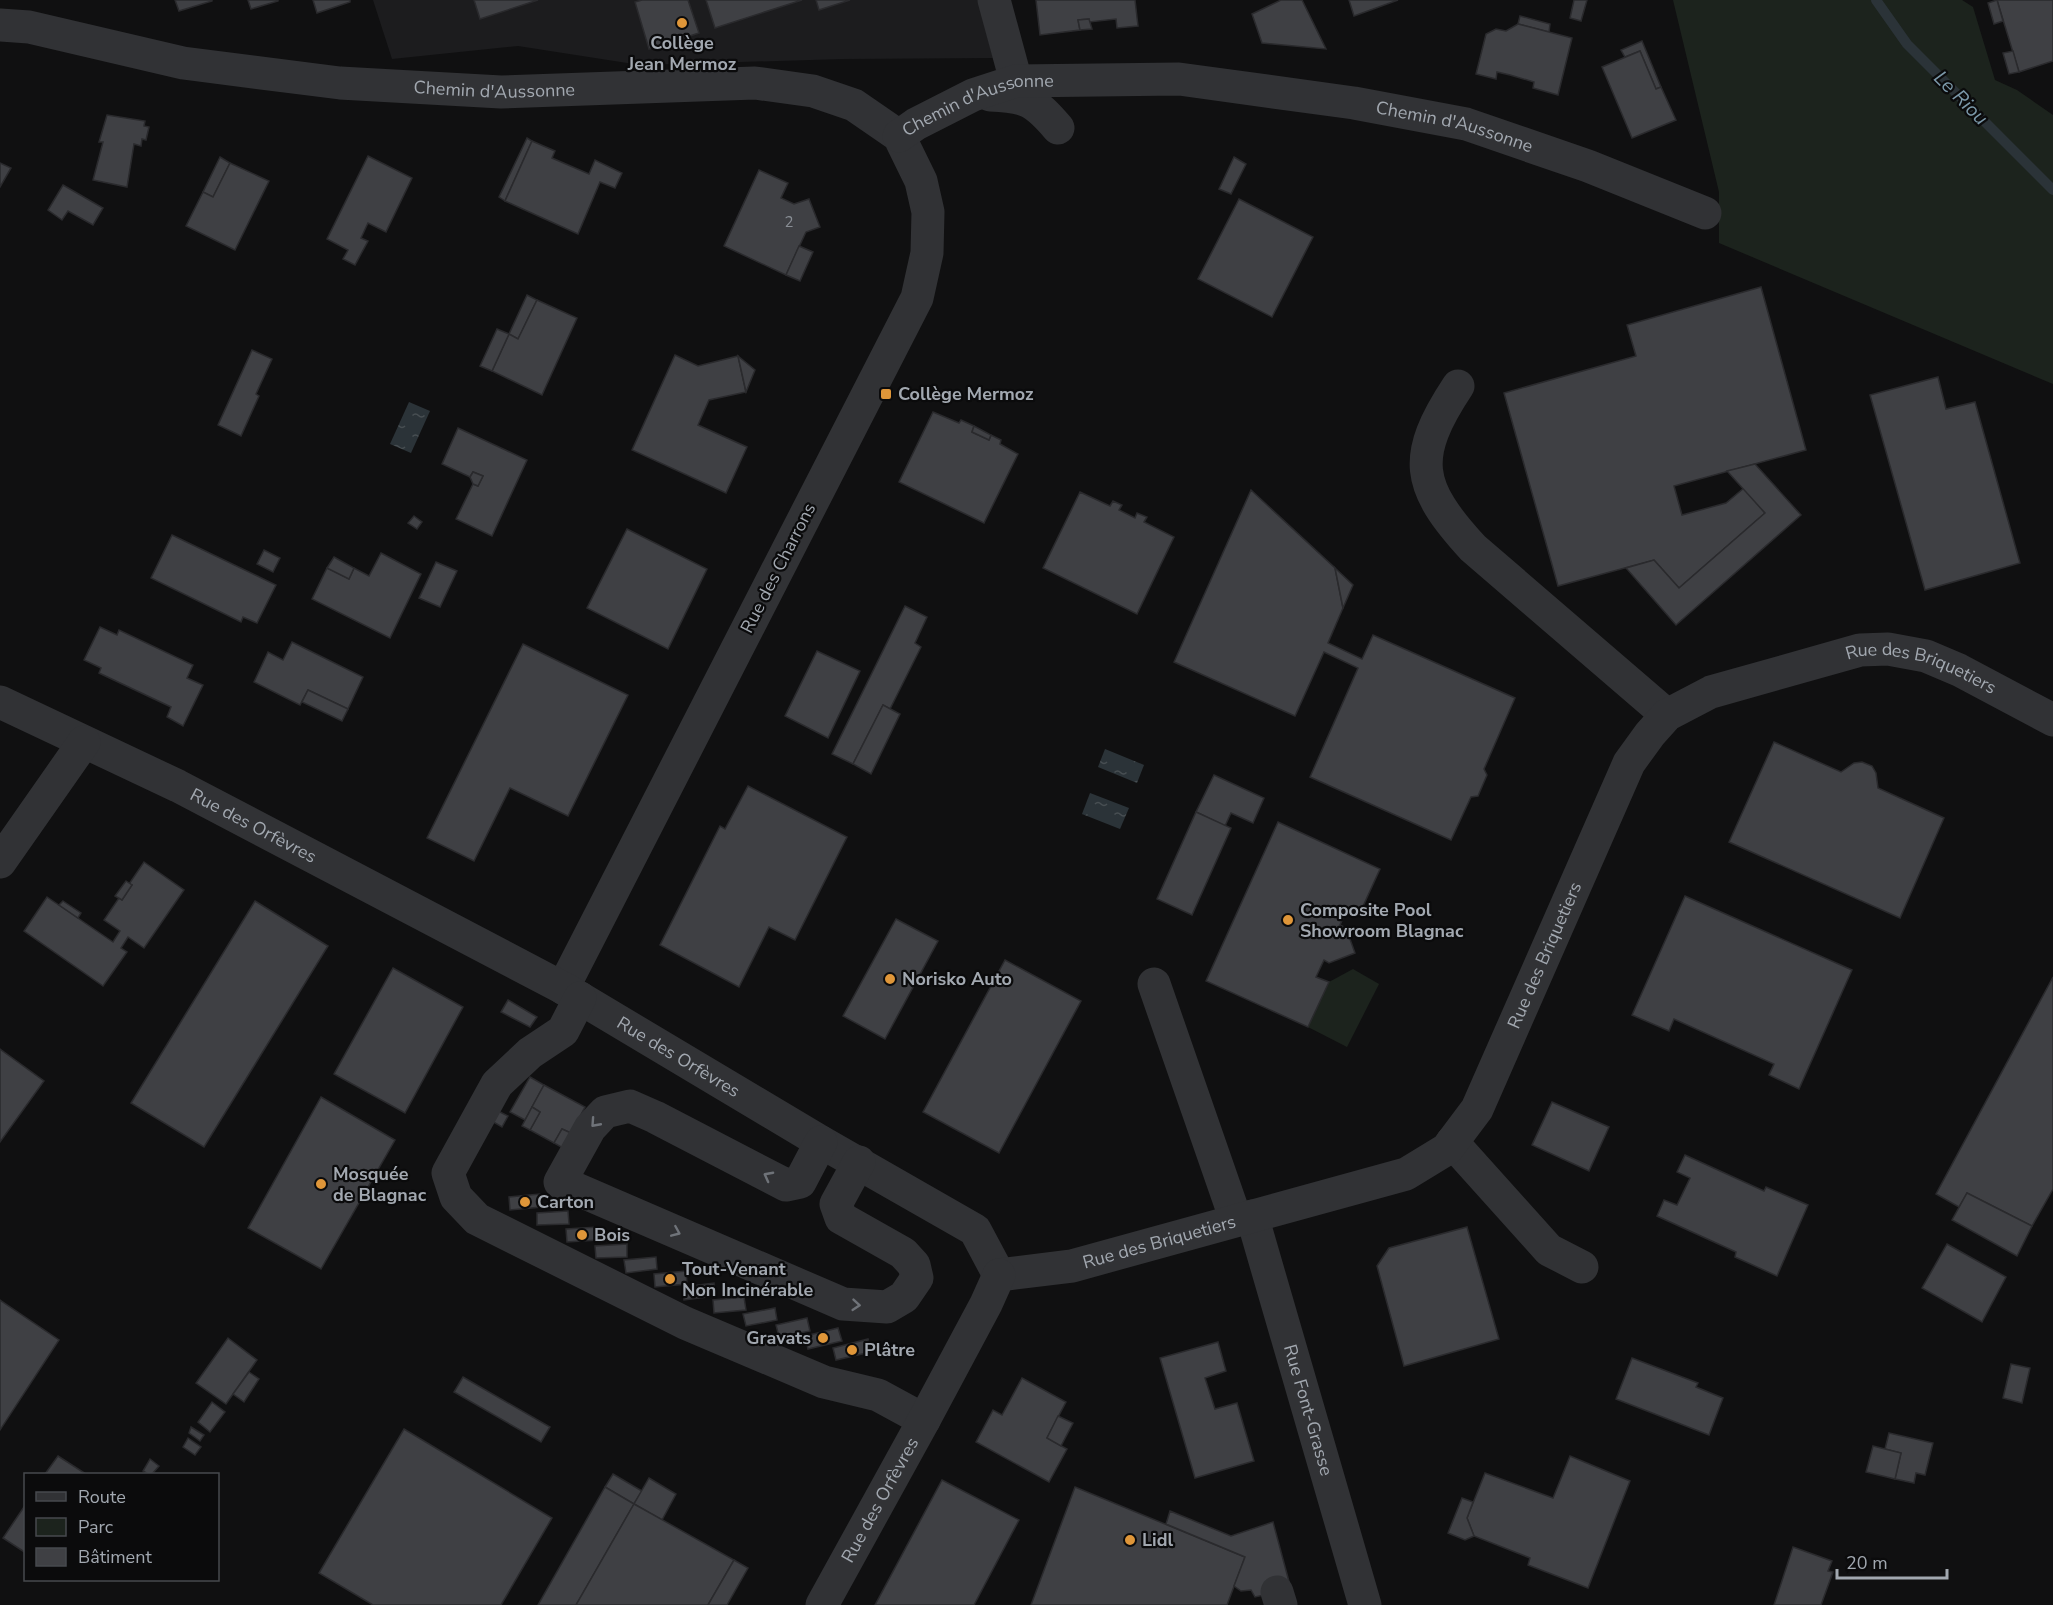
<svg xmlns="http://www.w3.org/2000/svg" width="2053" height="1605" font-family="'Nunito Sans',sans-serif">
  <defs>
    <pattern id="water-ripples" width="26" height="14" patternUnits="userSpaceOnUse" patternTransform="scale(1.5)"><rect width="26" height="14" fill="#2b3338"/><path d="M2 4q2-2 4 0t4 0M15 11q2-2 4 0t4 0" fill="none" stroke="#474e52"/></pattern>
  </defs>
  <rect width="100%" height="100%" fill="#101011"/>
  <polygon fill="#1c1c1e" points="373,0 978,0 993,58 843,59 640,65 518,46 392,59"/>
  <g fill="#1c231d">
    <polygon points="1673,0 1962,0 1973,7 1995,80 2017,90 2053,115 2053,384 1719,243 1719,192"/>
    <polygon points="1353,969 1379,984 1347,1047 1308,1027 1329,982"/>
  </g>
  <g fill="url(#water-ripples)">
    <polygon points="409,402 430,411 411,453 390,444"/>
    <polygon points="1105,749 1144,765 1137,783 1098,767"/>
    <polygon points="1090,793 1129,808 1120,829 1082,814"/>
  </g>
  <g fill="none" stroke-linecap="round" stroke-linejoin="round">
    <polyline stroke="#2b3338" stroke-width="10" points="1876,0 1907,44 2053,190"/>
  </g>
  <g fill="#3f4044" stroke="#2a2a2d" stroke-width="1.5">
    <polygon points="175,0 212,0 212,1 179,11"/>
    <polygon points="248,0 278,0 278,1 251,9"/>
    <polygon points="313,0 350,0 350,2 317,13"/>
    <polygon points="474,0 538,0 480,19"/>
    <polygon points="642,0 688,0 699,33 649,49 635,2"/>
    <polygon points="706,0 802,0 715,28"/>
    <polygon points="816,0 850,0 819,10"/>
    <polygon points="1036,0 1135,0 1138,26 1117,28 1116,19 1089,22 1089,19 1078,20 1080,30 1040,35"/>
    <polygon points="1281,0 1302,0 1326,49 1262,43 1252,14"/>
    <polygon points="1349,0 1398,0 1354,16"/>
    <polygon points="1574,0 1587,0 1581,21 1570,18"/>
    <polygon points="1997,0 2053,0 2053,61 2019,72"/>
    <polygon points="1997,0 2003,21 1994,24 1988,3"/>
    <polygon points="1520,16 1550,24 1549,32 1518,24"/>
    <polygon points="1089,19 1092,29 1080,30 1078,20"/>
    <polygon points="1518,24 1572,38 1558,95 1533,88 1534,82 1510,75 1497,72 1496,79 1476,74 1486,34 1496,29 1506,31"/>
    <polygon points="1642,41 1661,87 1656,89 1640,51 1625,57 1621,50"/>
    <polygon points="1640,51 1656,89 1661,87 1676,120 1632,138 1602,67"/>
    <polygon points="2013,51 2019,72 2009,74 2003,53"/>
    <polygon points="107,115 145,121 144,126 149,127 146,140 142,139 141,146 134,144 127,187 93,180 103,142 99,142"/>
    <polygon points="527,138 532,141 505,201 499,197"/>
    <polygon points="532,141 555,151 552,158 589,174 595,160 622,173 615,188 600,182 578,234 505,201"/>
    <polygon points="368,156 412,178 386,232 368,223 361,238 368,241 355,265 343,259 348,250 327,239"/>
    <polygon points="220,157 230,163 213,197 203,192"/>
    <polygon points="1234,157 1246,164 1231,194 1219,189"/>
    <polygon points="0,163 11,168 0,187"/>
    <polygon points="230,163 269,181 235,250 186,226 203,192 213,197"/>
    <polygon points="759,170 788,183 781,198 794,204 809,199 820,227 806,232 786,275 724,246"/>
    <polygon points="63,185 103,208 93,225 68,211 62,220 48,210"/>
    <polygon points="1239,199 1313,237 1272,317 1198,279"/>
    <polygon points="799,246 813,252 800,281 786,275"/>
    <polygon points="1761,287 1806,450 1674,486 1682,515 1726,503 1744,488 1765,513 1679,588 1654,560 1558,586 1504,393 1636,356 1627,325"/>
    <polygon points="527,295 537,300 518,339 509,334"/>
    <polygon points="537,300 577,318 542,395 492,371 509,334 518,339"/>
    <polygon points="497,329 509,334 492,371 480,366"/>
    <polygon points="252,350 272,359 256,394 259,396 241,436 218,425"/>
    <polygon points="675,355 698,366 738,356 746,392 709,400 698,425 747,447 726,493 632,450"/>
    <polygon points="738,356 755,370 746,392"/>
    <polygon points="1938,377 1946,409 1975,402 2020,563 1925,590 1870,395"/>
    <polygon points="933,412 959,423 961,420 974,426 972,432 989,440 991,435 1001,440 1000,444 1018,454 984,523 899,482"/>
    <polygon points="974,426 991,435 989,440 972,432"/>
    <polygon points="458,428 527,460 492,536 456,519 473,484 478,486 483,476 473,472 470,477 442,464"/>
    <polygon points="1755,464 1801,515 1676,625 1626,568 1654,560 1679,588 1765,513 1727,471"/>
    <polygon points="473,472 483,476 478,486 473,484 470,477"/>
    <polygon points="1251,490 1335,568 1343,608 1328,643 1362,659 1373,635 1515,698 1484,769 1487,775 1478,796 1471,797 1451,840 1310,777 1358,668 1324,652 1295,716 1174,662"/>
    <polygon points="1080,492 1110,506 1113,501 1122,505 1119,510 1135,518 1137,513 1147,517 1144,522 1174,537 1137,614 1043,568"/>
    <polygon points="414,516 422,522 417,529 408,523"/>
    <polygon points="627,529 707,569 668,649 587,608"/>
    <polygon points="172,535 276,585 257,623 243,617 241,622 151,578"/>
    <polygon points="264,550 280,558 273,572 257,564"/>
    <polygon points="381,553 421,574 390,638 312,599 327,568 349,579 354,568 369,576"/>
    <polygon points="334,557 354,568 349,579 327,568"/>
    <polygon points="436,562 457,571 440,607 419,598"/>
    <polygon points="1335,568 1353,585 1343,608"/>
    <polygon points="905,606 927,617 915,643 921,647 890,709 883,705 853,764 832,754"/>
    <polygon points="100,627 117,635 119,630 193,665 187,678 203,685 183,726 167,717 171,707 99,673 101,668 84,660"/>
    <polygon points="292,642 363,677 348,709 308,690 300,705 254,682 268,652 283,660"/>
    <polygon points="523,644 628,695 568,816 510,788 474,861 427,838"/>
    <polygon points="817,651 860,671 828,738 785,716"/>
    <polygon points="308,690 348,709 342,721 302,702"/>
    <polygon points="883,705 900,714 871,774 853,764"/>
    <polygon points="1774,742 1841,772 1854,763 1862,762 1872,766 1876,773 1878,788 1944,818 1900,918 1729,842"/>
    <polygon points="1214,775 1264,798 1253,823 1231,813 1225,826 1196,812"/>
    <polygon points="748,786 847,837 795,940 769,927 739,987 660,945 720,826 725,829"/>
    <polygon points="1196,812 1231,828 1192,915 1157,899"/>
    <polygon points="1278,822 1380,869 1359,915 1347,909 1340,925 1346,928 1355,953 1329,963 1324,960 1316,977 1329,982 1308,1027 1206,981"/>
    <polygon points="144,862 184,890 144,948 128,937 121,948 127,952 103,986 24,931 47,897 113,942 120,931 104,920 119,898 122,900 132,885 129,884"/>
    <polygon points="126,881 132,885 122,900 115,896"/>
    <polygon points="1685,896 1852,970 1799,1089 1769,1075 1774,1064 1674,1019 1669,1031 1632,1015"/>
    <polygon points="63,901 81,913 78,918 59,905"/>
    <polygon points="255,901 328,946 204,1147 131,1103"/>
    <polygon points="896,919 938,941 885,1039 843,1016"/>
    <polygon points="1005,960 1081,1001 999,1153 923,1112"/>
    <polygon points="393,968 463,1007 405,1113 334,1074"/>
    <polygon points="2053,977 2053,1189 2032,1226 1967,1193 1959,1207 1936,1194"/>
    <polygon points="508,1000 537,1017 530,1027 501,1012"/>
    <polygon points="0,1049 44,1081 0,1142"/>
    <polygon points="530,1077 544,1085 525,1120 510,1112"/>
    <polygon points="544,1085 585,1107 571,1133 562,1129 554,1143 530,1130 540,1112 532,1107"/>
    <polygon points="321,1097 395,1140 321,1269 248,1228"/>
    <polygon points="1552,1102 1609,1127 1589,1171 1532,1145"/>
    <polygon points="532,1107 540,1112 530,1130 522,1126"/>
    <polygon points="496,1110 508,1116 502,1127 490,1120"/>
    <polygon points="562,1129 571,1133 563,1148 554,1143"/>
    <polygon points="1685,1155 1764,1191 1766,1187 1808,1205 1777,1276 1735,1257 1736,1252 1657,1216 1664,1200 1677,1205 1690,1178 1677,1172"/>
    <polygon points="1967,1193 2032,1226 2017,1256 1952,1220"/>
    <polygon points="540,1194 542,1207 510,1210 509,1197"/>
    <polygon points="568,1211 569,1224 537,1225 537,1213"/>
    <polygon points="598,1227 598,1240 567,1242 566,1229"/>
    <polygon points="1467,1227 1499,1339 1404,1366 1377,1266 1389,1248"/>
    <polygon points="627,1244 627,1257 596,1258 595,1246"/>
    <polygon points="1947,1244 2006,1277 1982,1322 1922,1288"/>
    <polygon points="656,1257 657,1269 626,1273 624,1260"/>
    <polygon points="686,1271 687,1284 655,1287 654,1274"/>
    <polygon points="714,1283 715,1296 684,1300 683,1287"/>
    <polygon points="744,1297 746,1310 714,1313 713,1300"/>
    <polygon points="0,1300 59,1340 0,1430"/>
    <polygon points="775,1308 777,1320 746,1326 743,1314"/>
    <polygon points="807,1318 810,1331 779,1337 776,1325"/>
    <polygon points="838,1328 842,1341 808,1349 805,1336"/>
    <polygon points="228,1338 257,1360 226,1404 196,1383"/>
    <polygon points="868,1339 871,1352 836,1360 833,1348"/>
    <polygon points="1218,1342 1226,1371 1205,1378 1215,1409 1237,1403 1254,1461 1195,1478 1160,1358"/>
    <polygon points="1632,1358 1698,1383 1696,1387 1723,1398 1709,1435 1616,1399"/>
    <polygon points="2011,1364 2030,1368 2022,1403 2003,1398"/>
    <polygon points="249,1372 259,1379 244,1402 233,1394"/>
    <polygon points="463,1377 550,1427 541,1442 454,1392"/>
    <polygon points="1022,1378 1066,1402 1047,1438 1067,1449 1049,1482 976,1442 993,1410 1002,1415"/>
    <polygon points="212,1402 225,1412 210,1432 198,1422"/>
    <polygon points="1058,1416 1073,1423 1061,1446 1047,1438"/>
    <polygon points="191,1427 204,1435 200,1441 189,1433"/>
    <polygon points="404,1429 552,1518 501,1605 373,1605 319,1573"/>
    <polygon points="1889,1433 1933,1443 1925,1475 1916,1473 1914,1483 1895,1479 1901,1453 1885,1449"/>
    <polygon points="188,1438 201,1447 195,1455 183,1447"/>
    <polygon points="1873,1446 1901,1453 1895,1479 1866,1472"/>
    <polygon points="58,1456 86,1474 45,1474"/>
    <polygon points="1570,1456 1630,1481 1588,1588 1528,1565 1530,1558 1474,1536 1467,1518 1485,1473 1553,1498"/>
    <polygon points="150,1459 159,1466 152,1474 148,1474 143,1471"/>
    <polygon points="613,1474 642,1491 634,1504 605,1487"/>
    <polygon points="649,1478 676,1494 662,1520 634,1504"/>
    <polygon points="942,1480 1019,1520 974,1605 875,1605"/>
    <polygon points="605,1487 634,1504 576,1605 538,1605"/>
    <polygon points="1075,1487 1245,1557 1227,1605 1031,1605"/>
    <polygon points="1462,1498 1473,1502 1467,1518 1474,1536 1465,1540 1448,1533"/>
    <polygon points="26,1504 26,1553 3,1538"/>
    <polygon points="634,1504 734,1560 708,1605 576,1605"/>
    <polygon points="1170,1511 1231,1536 1273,1522 1291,1589 1255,1597 1251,1590 1241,1591 1234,1586 1245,1557 1166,1524"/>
    <polygon points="1793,1547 1832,1561 1828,1571 1833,1572 1821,1605 1774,1605"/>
    <polygon points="734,1560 748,1568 727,1605 708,1605"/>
  </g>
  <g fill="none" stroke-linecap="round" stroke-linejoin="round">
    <g stroke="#313235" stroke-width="33">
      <polyline points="994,0 1016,81"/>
      <path id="s1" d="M0,25L29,27L183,63L340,83L501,92L755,83L813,91L854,105L899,136L921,181L928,212L927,253L917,298L563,988"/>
      <path d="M990,95C1026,96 1035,101 1058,128"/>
      <path id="s2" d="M899,136L916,124L973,95L1016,81L1179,79L1354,103L1466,124L1588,166L1705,213"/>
      <path d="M1458,386C1411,457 1416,486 1473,548L1667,715"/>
      <path id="s3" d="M0,702L178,786L563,988L821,1142L975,1230L999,1275"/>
      <polyline points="0,862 84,742"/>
      <polyline points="1154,984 1236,1220"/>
      <polyline points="580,998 563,1031 530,1053 497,1084 448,1173 456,1197 477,1219 685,1323 824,1382 878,1395 924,1420"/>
      <polyline points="821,1142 800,1182 786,1185 655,1117 630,1106 605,1112 590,1128 560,1182 843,1304 887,1307 904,1297 917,1278 914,1265 903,1253 841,1218 836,1204 859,1162"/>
      <polyline points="1452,1142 1549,1250 1582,1267"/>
      <path id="s4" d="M1252,1216L1365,1605"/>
      <path id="s5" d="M999,1275L1072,1266L1406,1174L1447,1149L1477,1109L1629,763L1650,734L1667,715L1711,692L1860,650L1888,649L1926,656L1959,670L2053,720"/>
      <polyline points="1277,1592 1281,1605"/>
      <path id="s6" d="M822,1605L924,1420L986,1304L999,1275"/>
    </g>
  </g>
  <defs><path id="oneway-chevron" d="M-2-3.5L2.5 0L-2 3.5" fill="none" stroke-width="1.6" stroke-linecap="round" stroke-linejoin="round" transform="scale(1.5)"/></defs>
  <g stroke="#6f7379">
    <use href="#oneway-chevron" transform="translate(595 1123) rotate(132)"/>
    <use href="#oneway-chevron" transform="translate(768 1176) rotate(-152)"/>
    <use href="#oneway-chevron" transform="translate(676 1232) rotate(23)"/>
    <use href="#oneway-chevron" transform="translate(856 1305) rotate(5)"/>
  </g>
  <g fill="#df9639" stroke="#0b0b0c" stroke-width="2">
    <circle cx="682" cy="23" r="6"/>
    <rect x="880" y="388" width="12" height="12" rx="3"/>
    <circle cx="1288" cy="920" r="6"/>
    <circle cx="890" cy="979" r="6"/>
    <circle cx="321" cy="1184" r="6"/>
    <circle cx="525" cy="1202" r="6"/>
    <circle cx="582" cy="1235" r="6"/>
    <circle cx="670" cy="1279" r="6"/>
    <circle cx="823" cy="1338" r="6"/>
    <circle cx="852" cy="1350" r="6"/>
    <circle cx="1130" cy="1540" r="6"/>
  </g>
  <g text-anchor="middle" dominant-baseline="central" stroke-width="4.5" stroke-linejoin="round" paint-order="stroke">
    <g font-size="15" fill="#898e95">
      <text x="789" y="222">2</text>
    </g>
    <g font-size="18" font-weight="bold" fill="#a2a8b0" stroke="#0b0b0c" text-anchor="start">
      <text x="682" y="43" text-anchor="middle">Collège<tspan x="682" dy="21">Jean Mermoz</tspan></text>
      <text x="898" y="394">Collège Mermoz</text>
      <text x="1300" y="910">Composite Pool<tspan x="1300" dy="21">Showroom Blagnac</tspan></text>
      <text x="902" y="979">Norisko Auto</text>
      <text x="333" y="1174">Mosquée<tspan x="333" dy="21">de Blagnac</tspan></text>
      <text x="537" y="1202">Carton</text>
      <text x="594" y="1235">Bois</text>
      <text x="682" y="1269">Tout-Venant<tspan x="682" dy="21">Non Incinérable</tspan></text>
      <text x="811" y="1338" text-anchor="end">Gravats</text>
      <text x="864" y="1350">Plâtre</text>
      <text x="1142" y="1540">Lidl</text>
    </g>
    <g font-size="18" fill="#a2a8b0" stroke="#0b0b0c">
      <text stroke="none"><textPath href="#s1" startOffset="500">Chemin d'Aussonne</textPath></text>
      <text stroke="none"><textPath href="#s2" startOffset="87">Chemin d'Aussonne</textPath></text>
      <text stroke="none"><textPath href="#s2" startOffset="573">Chemin d'Aussonne</textPath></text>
      <text transform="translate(778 568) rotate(-63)">Rue des Charrons</text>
      <text stroke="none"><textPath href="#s5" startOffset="1226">Rue des Briquetiers</textPath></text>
      <text stroke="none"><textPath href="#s3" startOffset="282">Rue des Orfèvres</textPath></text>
      <text stroke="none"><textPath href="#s5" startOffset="686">Rue des Briquetiers</textPath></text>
      <text stroke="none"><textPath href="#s3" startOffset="766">Rue des Orfèvres</textPath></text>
      <text stroke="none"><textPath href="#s5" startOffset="164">Rue des Briquetiers</textPath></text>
      <text stroke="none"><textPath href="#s4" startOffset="202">Rue Font-Grasse</textPath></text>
      <text stroke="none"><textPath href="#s6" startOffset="120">Rue des Orfèvres</textPath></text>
    </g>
    <g font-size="20" font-style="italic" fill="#7b98a9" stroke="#0b0b0c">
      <text transform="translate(1961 98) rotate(45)">Le Riou</text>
    </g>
  </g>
  <rect x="24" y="1473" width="195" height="108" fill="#0b0b0c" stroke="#474a4e" stroke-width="1.5"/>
  <rect x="36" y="1492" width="30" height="9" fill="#313235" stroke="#474a4e" stroke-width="1.5"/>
  <text x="78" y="1503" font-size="18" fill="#a2a8b0">Route</text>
  <rect x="36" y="1518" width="30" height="18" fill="#1c231d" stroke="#474a4e" stroke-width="1.5"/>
  <text x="78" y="1533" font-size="18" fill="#a2a8b0">Parc</text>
  <rect x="36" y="1548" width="30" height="18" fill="#3f4044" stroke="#474a4e" stroke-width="1.5"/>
  <text x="78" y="1563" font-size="18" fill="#a2a8b0">Bâtiment</text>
  <path d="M1837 1569v9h110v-9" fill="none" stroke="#a2a8b0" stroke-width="3"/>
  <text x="1846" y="1569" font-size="18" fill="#a2a8b0" stroke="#0b0b0c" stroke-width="4.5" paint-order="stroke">20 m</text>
</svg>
